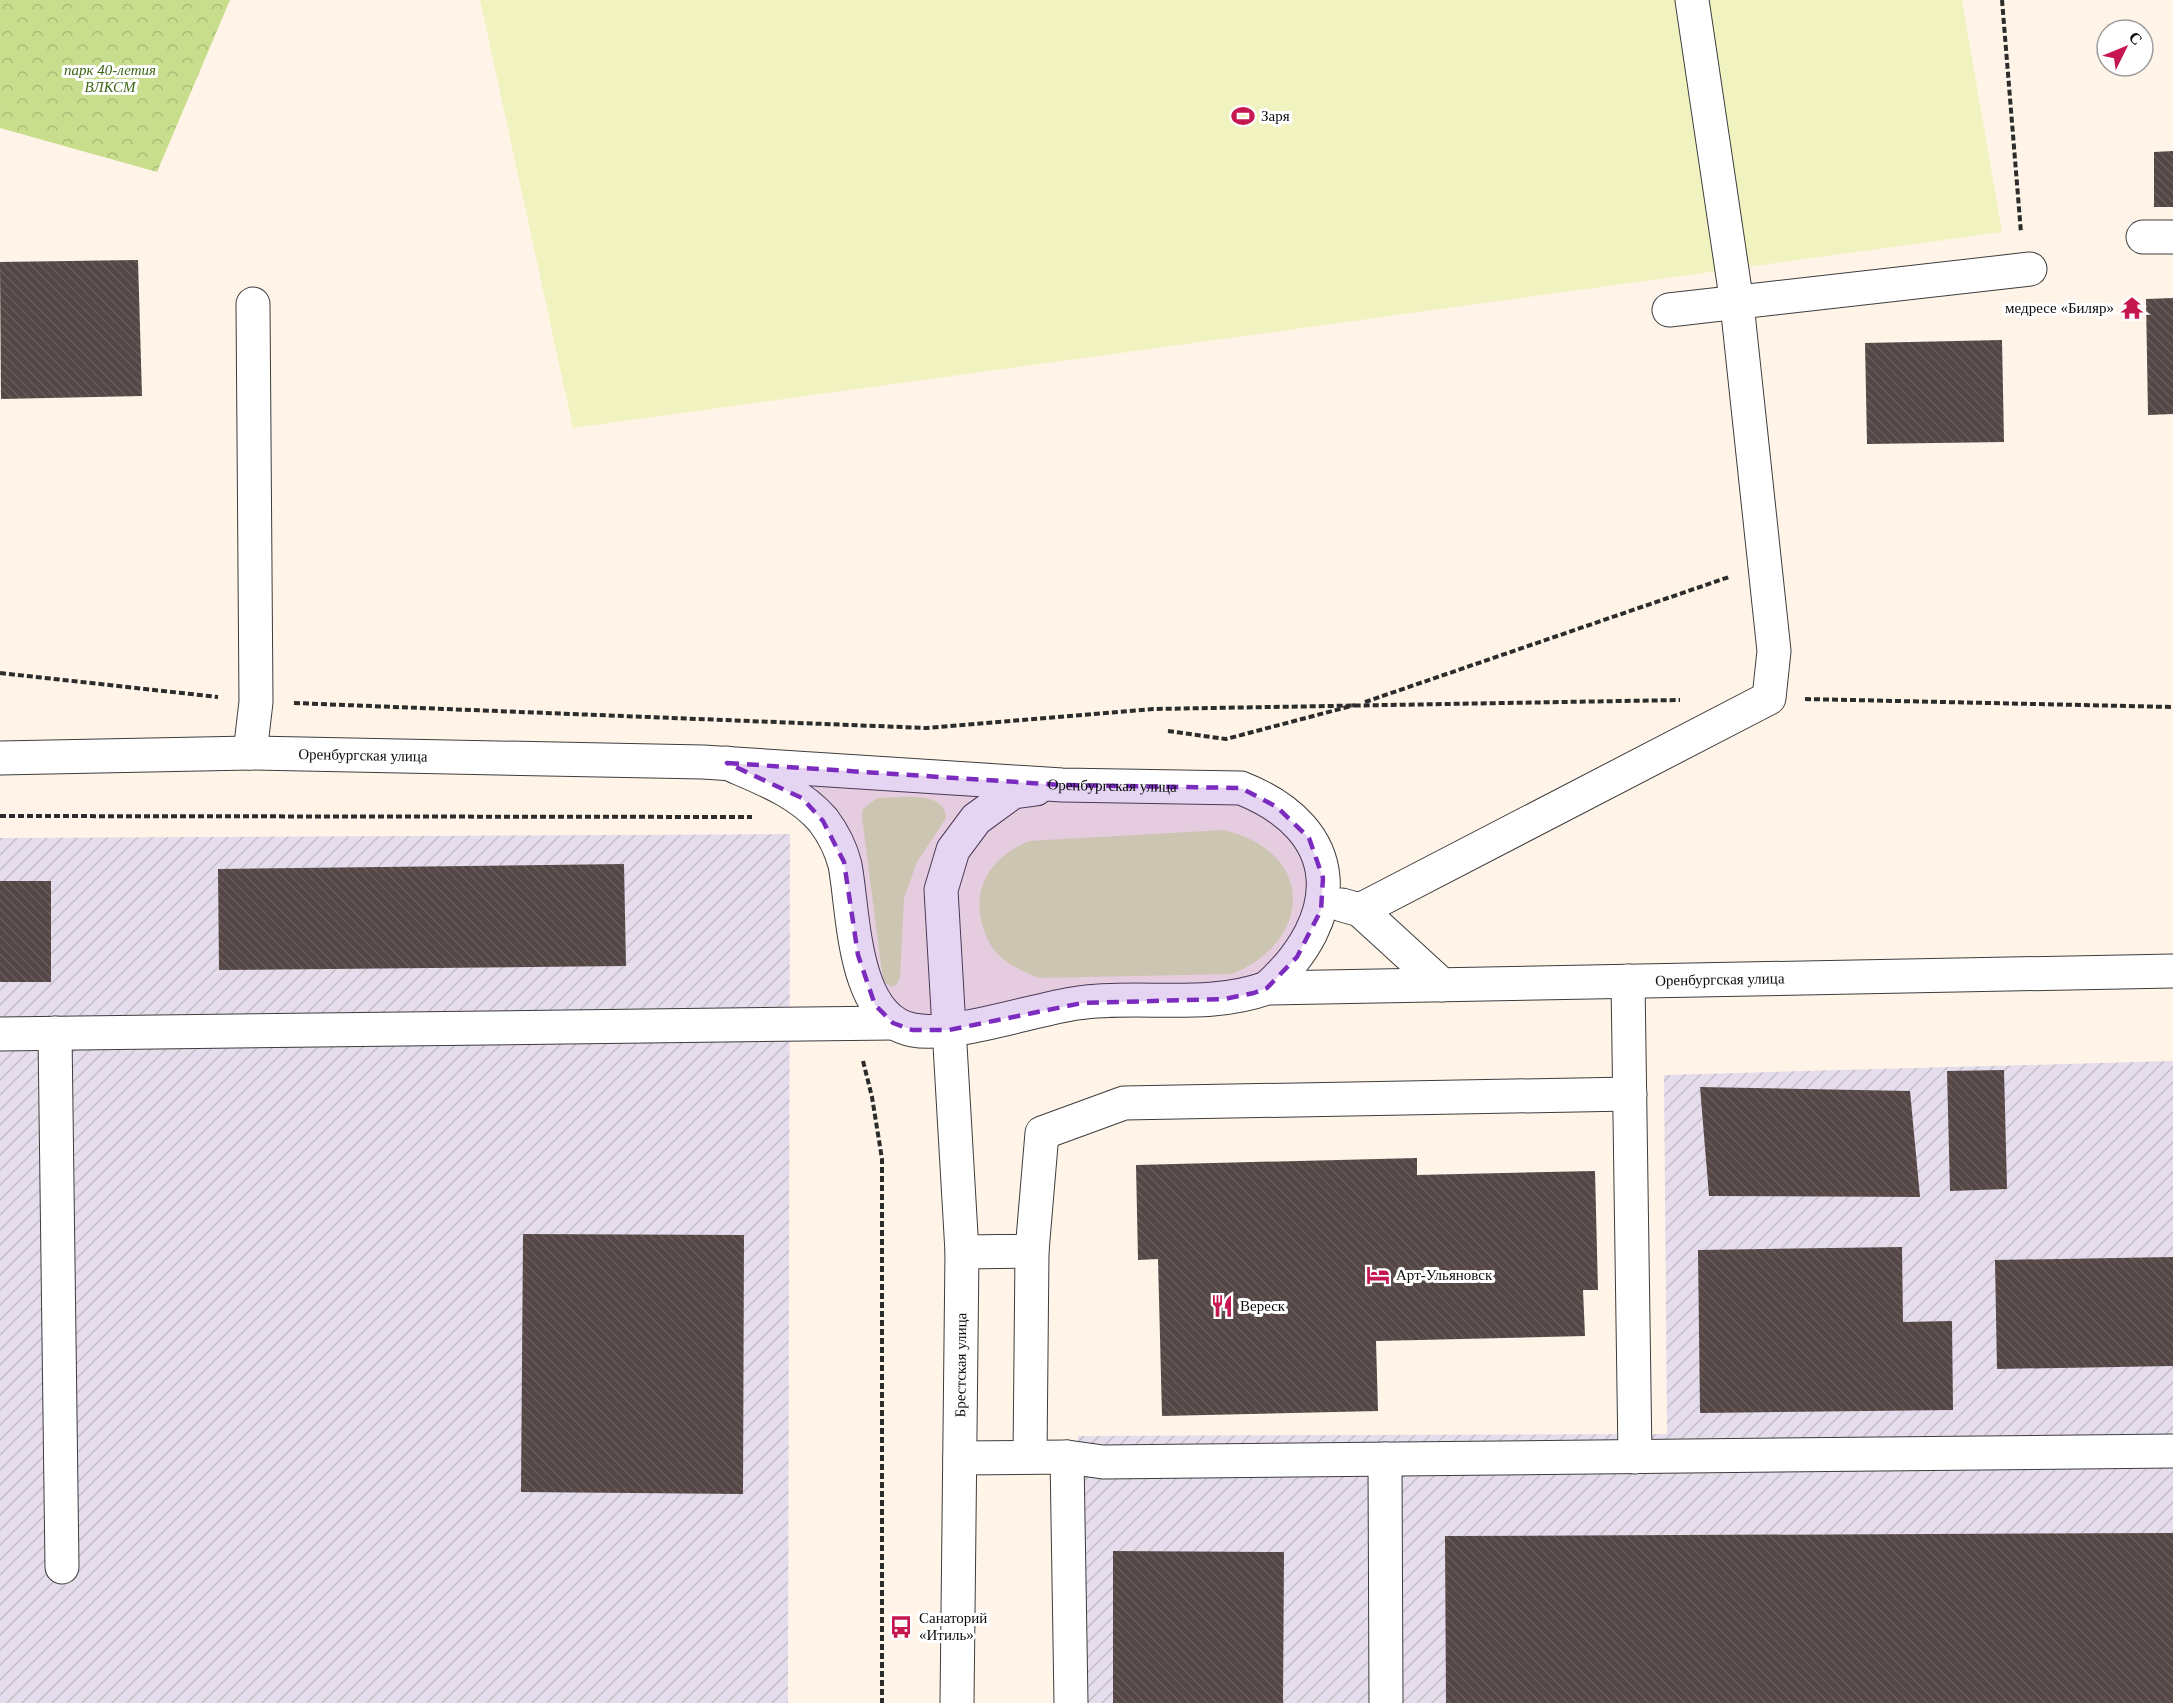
<svg xmlns="http://www.w3.org/2000/svg" width="2173" height="1703" font-family="'Times New Roman',serif">
  <defs>
    <pattern id="industrial-furrows" width="10" height="10" patternUnits="userSpaceOnUse" patternTransform="scale(1.5)"><rect width="10" height="10" fill="#e5ddeb"/><path d="M-1 1l2-2M0 10L10 0M9 11l2-2" fill="none" stroke="#c3bcc8"/></pattern>
    <pattern id="forest-crowns" width="20" height="18" patternUnits="userSpaceOnUse" patternTransform="scale(1.5)"><rect width="20" height="18" fill="#c8de8c"/><path d="M2 6a3 3 0 1 1 6 0M12 15a3 3 0 1 1 6 0" fill="none" stroke="#aabd77"/></pattern>
    <pattern id="building-back-hatch" width="6" height="6" patternUnits="userSpaceOnUse" patternTransform="scale(1.5)"><rect width="6" height="6" fill="#544746"/><path d="M-1 5l2 2M0 0l6 6M5-1l2 2" fill="none" stroke="#685d5c"/></pattern>
  </defs>
  <rect width="100%" height="100%" fill="#fff4e7"/>
  <g fill="url(#industrial-furrows)">
    <polygon points="790,834 788,1703 0,1703 0,838"/>
    <polygon points="2173,1061 2173,1703 1087,1703 1078,1436 1667,1434 1664,1075"/>
  </g>
  <g fill="#e0ecae">
    <path d="M877,798C897,798 946,789 946,818L917,862L904,898L900,978L896,985L891,987L883,981L862,817L863,809Z"/>
    <path d="M1224,830C1315,852 1314,940 1232,974L1039,978C1023,971 1002,963 992,947C965,902 983,860 1029,841Z"/>
  </g>
  <polygon fill="url(#forest-crowns)" points="0,0 230,0 157,172 0,128"/>
  <polygon fill="#f0f3c0" points="480,0 1962,0 2002,232 573,428"/>
  <g fill="url(#building-back-hatch)">
    <polygon points="2173,151 2173,207 2154,207 2154,152"/>
    <polygon points="138,260 142,396 1,399 0,262"/>
    <polygon points="2173,298 2173,414 2148,415 2146,299"/>
    <polygon points="2002,340 2004,442 1867,444 1865,343"/>
    <polygon points="624,864 626,966 219,970 218,869"/>
    <rect x="0" y="881" width="51" height="101"/>
    <polygon points="2004,1070 2007,1189 1950,1191 1947,1071"/>
    <polygon points="1700,1087 1910,1091 1920,1197 1709,1196"/>
    <polygon points="1417,1158 1417,1175 1595,1171 1598,1290 1583,1290 1585,1336 1376,1341 1378,1411 1162,1416 1158,1259 1138,1260 1136,1165"/>
    <polygon points="523,1234 744,1235 743,1494 521,1492"/>
    <polygon points="1902,1247 1903,1322 1952,1321 1953,1410 1700,1413 1698,1250"/>
    <polygon points="2173,1257 2173,1366 1997,1369 1995,1260"/>
    <polygon points="2173,1533 2173,1703 1446,1703 1445,1536"/>
    <polygon points="1113,1551 1284,1552 1283,1703 1113,1703"/>
  </g>
  <g fill="none" stroke-linecap="round" stroke-linejoin="round">
    <g stroke="#3d3d3d" stroke-width="35">
      <g id="minor">
        <polyline points="2143,237 2173,237"/>
        <polyline points="1669,310 2030,269"/>
        <polyline points="250,753 256,702 253,304"/>
        <path id="s1" d="M0,758L250,753L703,762L1062,785L1241,788C1347,830 1345,918 1267,988"/>
        <path id="s2" d="M727,763C761,778 798,791 823,820C832,832 841,849 845,865C854,912 852,1019 913,1030C952,1038 1034,1009 1078,1003C1140,994 1206,1010 1267,988L2173,971"/>
        <polyline points="1342,905 1360,910 1442,985"/>
        <polyline points="1360,910 1769,698 1774,651 1737,304 1692,0"/>
        <polyline points="1628,981 1635,1457"/>
        <polyline points="55,1033 62,1567"/>
        <polyline points="0,1034 893,1023"/>
        <polyline points="962,1252 1032,1251 1042,1133 1124,1103 1630,1094"/>
        <polyline points="1030,1457 1032,1251"/>
        <polyline points="1067,1457 1071,1703"/>
        <polyline points="960,1458 1067,1457 1103,1462 2173,1451"/>
        <polyline points="1385,1459 1386,1703"/>
        <path id="s3" d="M957,1703L962,1252L941,890L953,850L976,819L1013,792L1036,789"/>
      </g>
    </g>
    <g stroke="#2c2c2c" stroke-width="4" stroke-dasharray="6 3" stroke-linecap="butt">
      <polyline points="2002,0 2021,233"/>
      <polyline points="0,673 218,697"/>
      <polyline points="1805,699 2173,707"/>
      <polyline points="1365,702 1729,577"/>
      <polyline points="294,703 926,728 1153,709 1680,700"/>
      <polyline points="1168,731 1226,739 1355,705"/>
      <polyline points="0,816 752,817"/>
      <polyline points="863,1061 872,1097 882,1159 882,1703"/>
    </g>
    <use href="#minor" stroke="#fff" stroke-width="33"/>
  </g>
  <path fill="#7b2cbf" fill-opacity="0.2" stroke="#7b2cbf" stroke-width="4.5" stroke-dasharray="12 8" stroke-linejoin="round" d="M727,763L1062,785L1241,788L1277,807L1309,838L1323,878L1321,910L1297,957L1267,988L1254,993L1224,999L1082,1003L949,1030H912L893,1023L875,1005L858,955L844,862L823,821L802,798Z"/>
  <defs>
    <g id="stadium-bare" transform="scale(1.8)"><path d="M0-5a6.5 5 0 1 0 0 10a6.5 5 0 1 0 0-10ZM-3.5-1.8h7v3.6h-7Z" fill="#c51750" stroke="#fff" stroke-width="2.5" paint-order="stroke"/></g>
    <g id="temple-bare" transform="scale(1.8)"><path d="M0-6L5-2H3V0L6.5 2.5H4V6H1.5V3h-3V6H-4V2.5H-6.5L-3 0V-2H-5Z" fill="#c51750" stroke="#fff" stroke-width="2.5" paint-order="stroke"/></g>
    <g id="hotel-bare" transform="scale(1.8)"><path d="M-6-4.5h1.5V1H6V5H4.5V3h-9V5H-6ZM-4 0a1.8 1.8 0 1 1 3.6 0ZM.5 0V-2.5h3Q6-2.5 6 0Z" fill="#c51750" stroke="#fff" stroke-width="2.5" paint-order="stroke"/></g>
    <g id="restaurant-bare" transform="scale(1.8)"><path d="M-5-6h1v4h1v-4h1v4h1v-4h1v5L-1.5 .5V6h-2V.5L-5-1ZM5-6V6H3V1.5H1.5Q1.5-4 5-6Z" fill="#c51750" stroke="#fff" stroke-width="2.5" paint-order="stroke"/></g>
    <g id="bus-bare" transform="scale(1.8)"><path d="M-5-6H5V4H4V6H2V4H-2V6H-4V4H-5ZM-3.5-4V0h7V-4ZM-3.5 1.2v1.5H-2V1.2ZM2 1.2v1.5H3.5V1.2Z" fill="#c51750" stroke="#fff" stroke-width="2.5" paint-order="stroke"/></g>
  </defs>
  <g fill-rule="evenodd">
    <use href="#stadium-bare" x="1243" y="116"/>
    <use href="#temple-bare" x="2132" y="308"/>
    <use href="#hotel-bare" x="1378" y="1275"/>
    <use href="#restaurant-bare" x="1222" y="1306"/>
    <use href="#bus-bare" x="901" y="1627"/>
  </g>
  <g text-anchor="middle" dominant-baseline="central" stroke-width="6" stroke-linejoin="round" paint-order="stroke">
    <g font-size="15" font-style="italic" fill="#3d6616" stroke="#fff">
      <text x="110" y="70">парк 40-летия<tspan x="110" dy="17">ВЛКСМ</tspan></text>
    </g>
    <g font-size="15" fill="#0a0a0a" stroke="#fff" text-anchor="start">
      <text x="1261" y="116">Заря</text>
      <text x="2114" y="308" text-anchor="end">медресе «Биляр»</text>
      <text x="1396" y="1275">Арт-Ульяновск</text>
      <text x="1240" y="1306">Вереск</text>
      <text x="919" y="1618">Санаторий<tspan x="919" dy="17">«Итиль»</tspan></text>
    </g>
    <g font-size="15" fill="#0a0a0a" stroke="#fff">
      <text stroke="none"><textPath href="#s1" startOffset="363">Оренбургская улица</textPath></text>
      <text stroke="none"><textPath href="#s1" startOffset="1113">Оренбургская улица</textPath></text>
      <text stroke="none"><textPath href="#s2" startOffset="1164">Оренбургская улица</textPath></text>
      <text stroke="none"><textPath href="#s3" startOffset="338">Брестская улица</textPath></text>
    </g>
  </g>
  <g transform="translate(2125 48) rotate(47)"><circle r="28" fill="#ffffff" stroke="#9d9d9d" stroke-width="1.5"/>
  <path d="M0-4.5L10 22L0 15L-10 22Z" fill="#c51750"/>
  <text y="-9" font-size="16" font-weight="bold" text-anchor="middle" fill="#0a0a0a">С</text>
  </g>
</svg>
